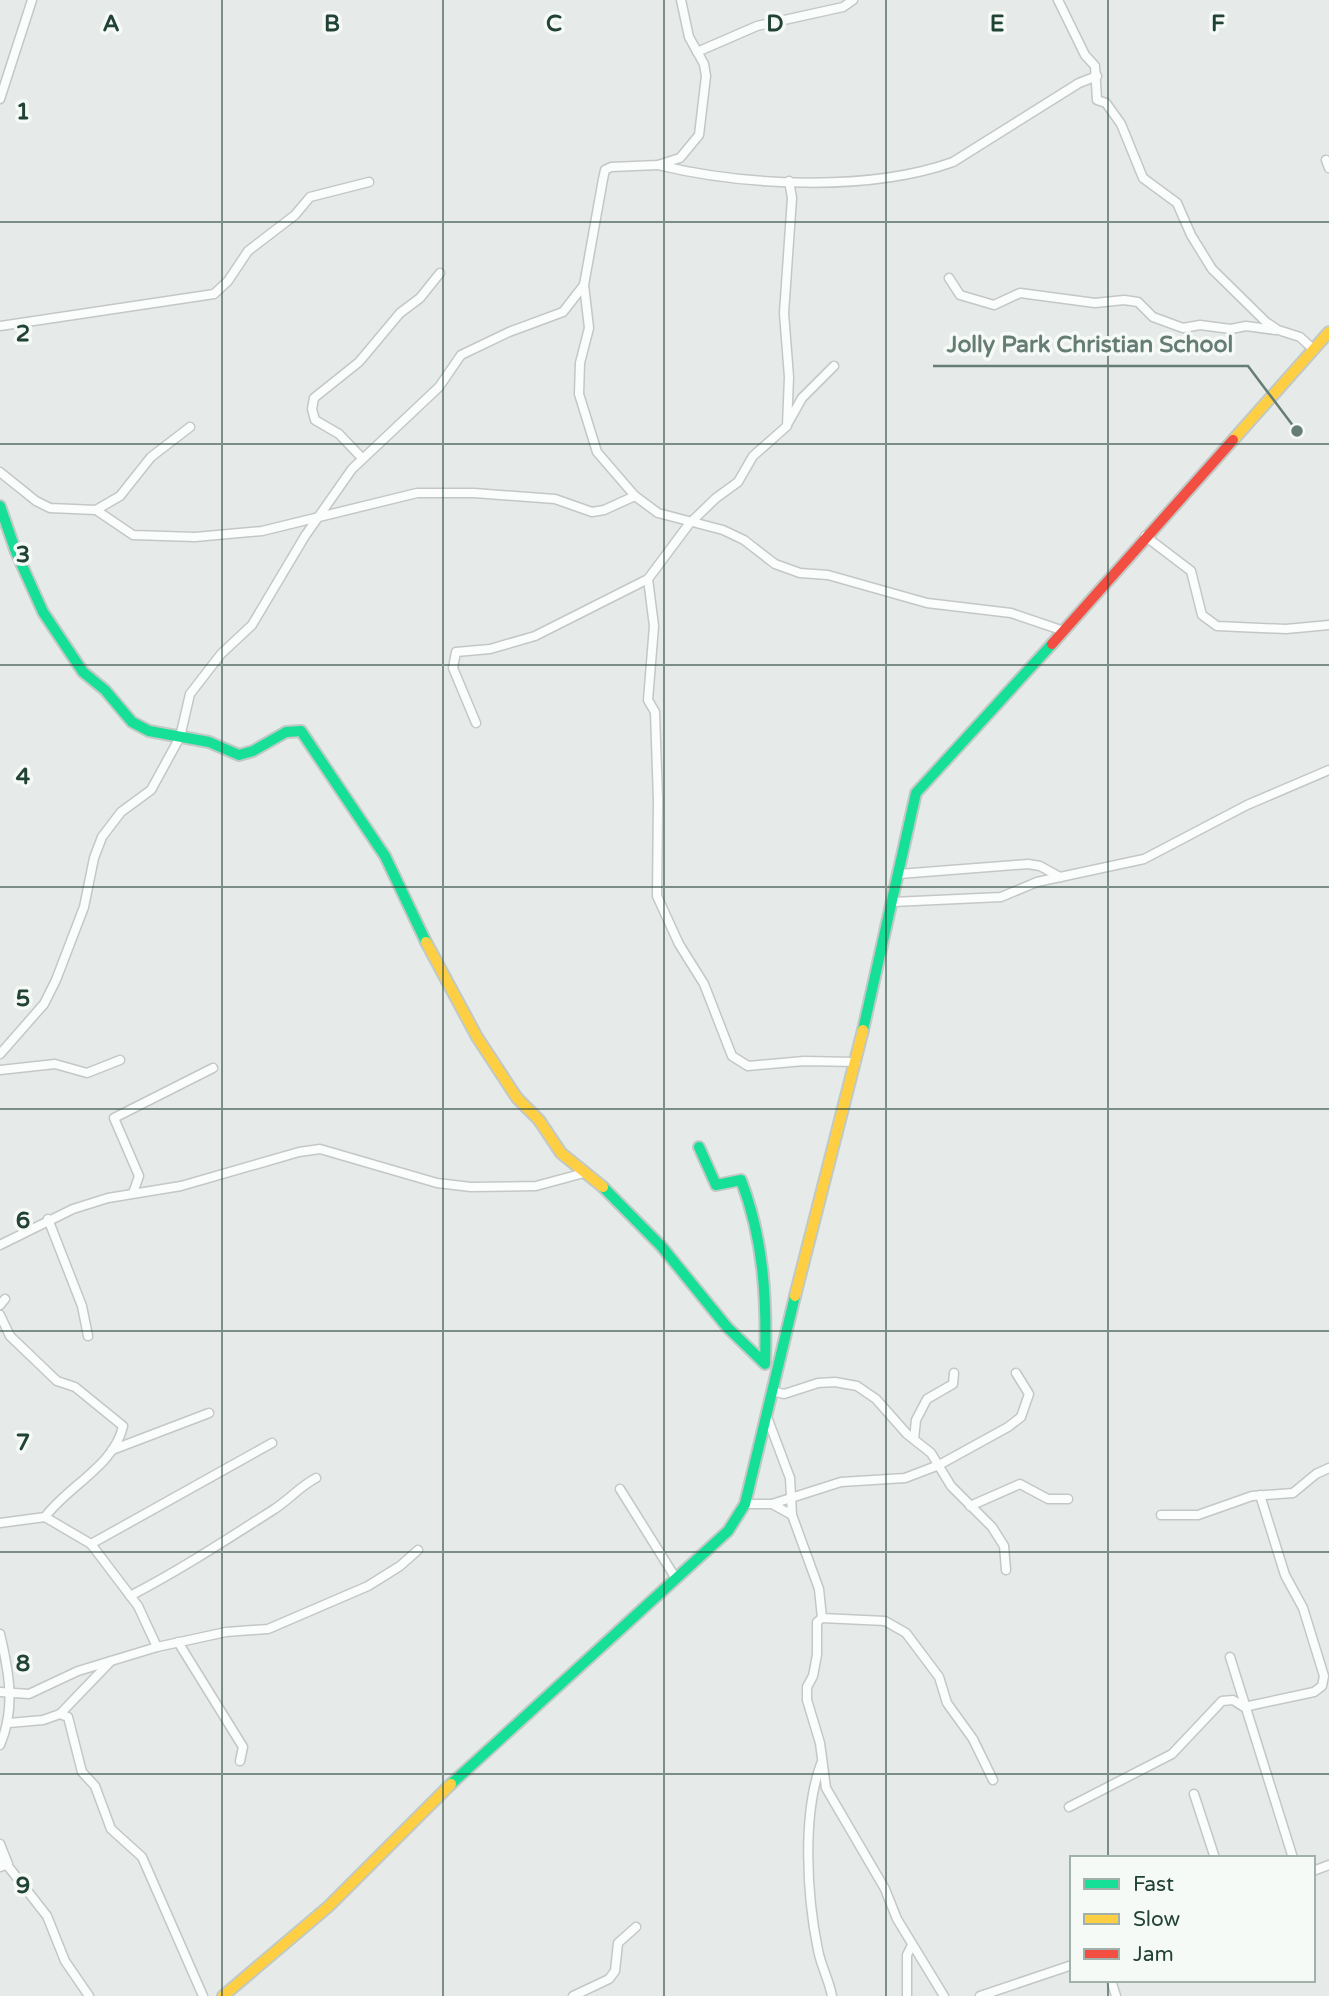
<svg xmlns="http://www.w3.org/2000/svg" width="1329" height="1996" font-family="'Varela Round',sans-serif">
  <rect width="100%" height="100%" fill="#e6ebe9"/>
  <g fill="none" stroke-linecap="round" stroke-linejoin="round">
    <g stroke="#c3c8c6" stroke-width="11">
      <g id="street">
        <polyline points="681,0 689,37 704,64 706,76 699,135 680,158 658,165 611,167 605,170 603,179 584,285 589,328 580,363 579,394 597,452 635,496 658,513 723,530 744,540 775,564 800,573 828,575 927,603 1011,613 1064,631"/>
        <polyline points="1058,0 1085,55 1095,66 1097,100 1106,103 1121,124 1143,178 1177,203 1191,235 1212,269 1266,322 1278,330 1300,337 1314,350"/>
        <polyline points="697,52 757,26 843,7 853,0"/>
        <polyline points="0,99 32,0"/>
        <polyline points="1326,160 1329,168"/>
        <path d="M658,165C745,186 869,192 953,162L1079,83L1097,76"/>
        <polyline points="949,278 960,295 994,305 1020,293 1095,303 1124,300 1138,302 1153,317 1183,328 1200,325 1231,329 1246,326 1275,330"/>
        <polyline points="0,326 214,294 228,281 248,251 295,215 310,197 369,182"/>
        <polyline points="788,423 802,398 834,366"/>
        <polyline points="362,458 339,434 315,420 312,409 314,398 359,362 400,313 420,298 440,273"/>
        <polyline points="0,472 36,501 50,508 96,510 120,496 151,457 190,427"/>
        <polyline points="96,510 133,535 195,537 262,531 417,493 474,493 555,499 592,512 604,510 635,496"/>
        <polyline points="1145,536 1191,571 1202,615 1217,626 1286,629 1329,625"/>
        <polyline points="648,579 654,626 648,700 655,712 658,800 657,896 679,944 704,984 732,1056 748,1066 804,1061 856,1062"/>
        <polyline points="476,723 453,668 456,652 490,649 535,636 648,579 689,524 716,498 738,482 753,456 787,426 789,377 784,313 792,198 789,181"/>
        <polyline points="899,874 1028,864 1040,866 1060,877"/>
        <polyline points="893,902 1001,897 1037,882 1144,859 1247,805 1329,770"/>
        <polyline points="0,1054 44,1004 56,980 84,907 94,858 102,837 121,812 151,790 180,737 190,694 221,654 252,625 305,536 352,469 439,387 461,355 509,332 563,312 584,285"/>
        <polyline points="0,1070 55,1064 87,1073 120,1060"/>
        <polyline points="133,1193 139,1176 114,1118 213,1068"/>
        <polyline points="48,1219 82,1306 88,1336"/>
        <polyline points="0,1245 73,1209 108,1198 181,1186 299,1152 320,1149 437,1183 471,1187 536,1186 584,1173"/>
        <polyline points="0,1305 5,1299"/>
        <path d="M0,1315L10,1336L57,1381L75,1387L123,1426C115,1465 68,1486 45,1517L0,1523"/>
        <polyline points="772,1391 784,1394 818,1383 835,1382 857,1386 876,1399 907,1434 931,1453 951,1486 992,1527 1004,1546 1006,1570"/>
        <polyline points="767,1417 790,1478 792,1515 819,1589 822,1618 817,1622 817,1655 813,1676 807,1687 807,1700 820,1743 826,1788 885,1889 897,1919 944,1996"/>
        <polyline points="914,1439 916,1420 927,1399 953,1384 954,1373"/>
        <polyline points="112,1450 209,1413"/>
        <polyline points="620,1489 675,1577"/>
        <polyline points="745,1504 772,1504 841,1482 905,1478 939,1465 1008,1427 1021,1417 1029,1394 1016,1373"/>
        <polyline points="772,1504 792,1515"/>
        <polyline points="970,1506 1020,1484 1048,1499 1068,1499"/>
        <polyline points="1161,1515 1198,1515 1252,1496 1293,1493 1316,1474 1329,1468"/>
        <polyline points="45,1517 91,1544 138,1606 157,1647"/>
        <polyline points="91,1544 272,1443"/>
        <path d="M130,1596C180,1570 226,1540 273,1510C289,1500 299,1487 316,1478"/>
        <polyline points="822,1618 885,1621 906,1633 939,1677 947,1703 973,1739 993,1780"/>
        <path d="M0,1634C9,1672 16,1708 0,1745"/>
        <polyline points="178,1642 243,1747 240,1761"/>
        <polyline points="1230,1657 1293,1858"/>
        <polyline points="0,1692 29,1694 78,1671 157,1647 226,1632 268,1629 368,1586 400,1566 418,1550"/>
        <polyline points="60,1714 68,1717 82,1772 95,1786 111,1829 142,1857 203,1996"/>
        <polyline points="9,1723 43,1720 60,1714 111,1661"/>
        <path d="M821,1764C802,1815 807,1897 818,1950C821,1966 829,1980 832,1996"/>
        <polyline points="1194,1794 1215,1858"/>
        <polyline points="1069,1807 1172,1754 1222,1701 1233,1700 1244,1707 1314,1692 1322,1686 1324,1676 1303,1608 1285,1575 1260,1495"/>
        <polyline points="0,1844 8,1864 0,1867"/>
        <polyline points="0,1856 47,1916 65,1961 89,1996"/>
        <polyline points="1313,1871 1329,1865"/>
        <polyline points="1111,1980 1116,1996"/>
        <polyline points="573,1996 609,1979 615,1971 618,1943 636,1927"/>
        <polyline points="907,1996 907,1955 912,1945"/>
        <polyline points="980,1996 1072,1965"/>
      </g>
    </g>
    <g stroke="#c1c9c6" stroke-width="14">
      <g id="fast">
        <polyline points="0,506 16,552 43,612 83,672 105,690 132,722 149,731 209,742 239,755 253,751 286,732 301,731 385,856 426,942"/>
        <polyline points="863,1030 916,793 1052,644"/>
        <path d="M603,1187L662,1247L727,1327L765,1364C767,1300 764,1240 741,1180L716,1185L699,1147"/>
        <polyline points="451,1784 728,1531 745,1504 795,1296"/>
      </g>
    </g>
    <g stroke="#c1c9c6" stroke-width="14">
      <g id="slow">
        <polyline points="1233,440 1329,332"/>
        <polyline points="426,942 477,1037 517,1098 539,1120 561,1153 603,1187"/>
        <polyline points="795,1296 863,1030"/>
        <polyline points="223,1996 329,1906 451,1784"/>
      </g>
    </g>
    <g stroke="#c1c9c6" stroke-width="14">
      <polyline id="jam" points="1052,644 1233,440"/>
    </g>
    <use href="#street" stroke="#fbfcfc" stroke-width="8"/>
    <use href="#fast" stroke="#16e098" stroke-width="10"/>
    <use href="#slow" stroke="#ffcf43" stroke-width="10"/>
    <use href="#jam" stroke="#f24e42" stroke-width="10"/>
  </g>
  <path fill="none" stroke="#214236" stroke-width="2" stroke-opacity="0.55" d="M222,0V1996M443,0V1996M664,0V1996M886,0V1996M1108,0V1858M0,222H1329M0,444H1329M0,665H1329M0,887H1329M0,1109H1329M0,1331H1329M0,1552H1329M0,1774H1329M1108,1980V1996"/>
  <g font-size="23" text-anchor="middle" font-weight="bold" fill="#214236" stroke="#f5faf7" stroke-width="7" stroke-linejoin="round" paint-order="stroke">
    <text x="111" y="31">A</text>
    <text x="332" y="31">B</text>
    <text x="554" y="31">C</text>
    <text x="775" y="31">D</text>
    <text x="997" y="31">E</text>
    <text x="1218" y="31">F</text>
    <text x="23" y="119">1</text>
    <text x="23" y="341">2</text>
    <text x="23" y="562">3</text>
    <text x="23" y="784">4</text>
    <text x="23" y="1006">5</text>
    <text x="23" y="1228">6</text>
    <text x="23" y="1450">7</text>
    <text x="23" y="1671">8</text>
    <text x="23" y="1893">9</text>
  </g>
  <path fill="none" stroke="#667d75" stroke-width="2.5" d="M1297 431L1248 366H933"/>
  <circle fill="#667d75" stroke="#f5faf7" stroke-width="2.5" cx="1297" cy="431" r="7"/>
  <g font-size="23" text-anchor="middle" font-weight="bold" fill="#667d75" stroke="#f5faf7" stroke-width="7" stroke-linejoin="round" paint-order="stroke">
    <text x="1090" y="352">Jolly Park Christian School</text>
  </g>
  <rect x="1070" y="1856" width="245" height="126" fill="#f5faf7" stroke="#a0b0aa" stroke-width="2"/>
  <rect x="1084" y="1879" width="35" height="10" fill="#16e098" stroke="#a0b0aa" stroke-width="2"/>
  <text x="1133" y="1891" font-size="21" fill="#214236">Fast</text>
  <rect x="1084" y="1914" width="35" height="10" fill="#ffcf43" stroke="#a0b0aa" stroke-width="2"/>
  <text x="1133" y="1926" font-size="21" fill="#214236">Slow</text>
  <rect x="1084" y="1949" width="35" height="10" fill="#f24e42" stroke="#a0b0aa" stroke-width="2"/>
  <text x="1133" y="1961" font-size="21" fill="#214236">Jam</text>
</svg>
